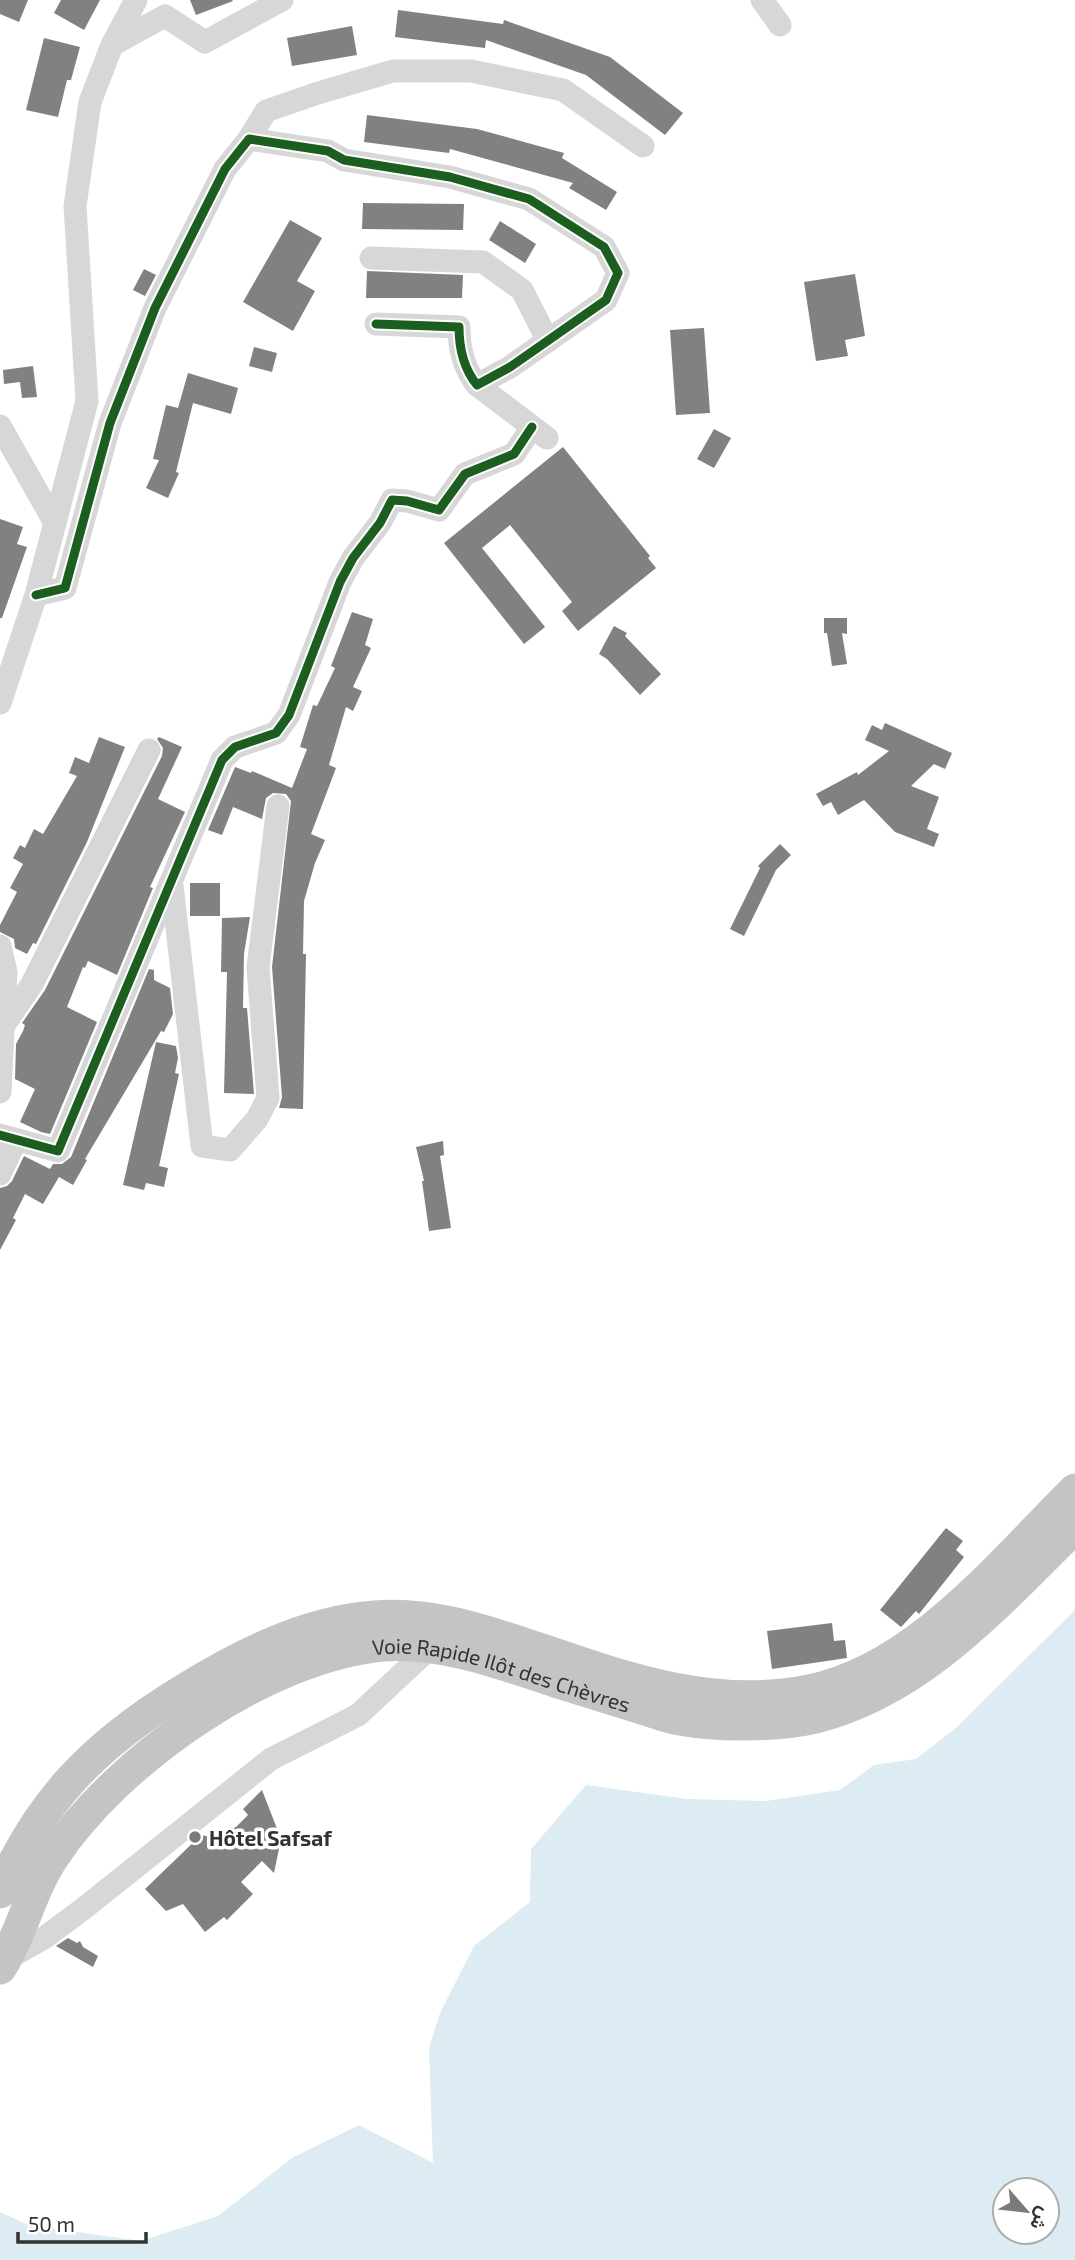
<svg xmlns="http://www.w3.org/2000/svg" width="1075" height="2260" font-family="'Exo 2',Vazirmatn,sans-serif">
  <rect width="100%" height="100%" fill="#fff"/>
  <path fill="#ddebf3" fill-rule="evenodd" d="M1075,1610V2260H0V2212L28,2225L141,2241L218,2216L292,2158L359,2125L433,2163L429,2048L440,2013L474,1946L530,1902L531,1849L586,1785L687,1799L766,1801L840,1790L874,1765L916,1759L957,1727ZM1047,2190V2232H1005V2190Z"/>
  <g fill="#818181">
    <polygon points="0,0 28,0 19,22 0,14"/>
    <polygon points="61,0 100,0 84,30 54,13"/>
    <polygon points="190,0 232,0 233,1 196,15"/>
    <polygon points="398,10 503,24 504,20 610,57 683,113 665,135 586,75 486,40 485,48 395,37"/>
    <polygon points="352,26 357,55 292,66 287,38"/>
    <polygon points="44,38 80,47 71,80 67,80 58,117 26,110"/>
    <polygon points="367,115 477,129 564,153 562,158 617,192 606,210 569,188 573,183 450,149 449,153 364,142"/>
    <polygon points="363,203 464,204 463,230 362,229"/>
    <polygon points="290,220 322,238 297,281 315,291 293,331 243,302"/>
    <polygon points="500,221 536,244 525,263 489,240"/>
    <polygon points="144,269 156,275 145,296 133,290"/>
    <polygon points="367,271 463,275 462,298 366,298"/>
    <polygon points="855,274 865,336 845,340 848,356 816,361 804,282"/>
    <polygon points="704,328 710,413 676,415 670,330"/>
    <polygon points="254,347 277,353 272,372 249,366"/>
    <polygon points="33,366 37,397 22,398 20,382 4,384 3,370"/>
    <polygon points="188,373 238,388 231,414 193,403 176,472 179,473 168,498 146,488 159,460 153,459 166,405 178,408"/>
    <polygon points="714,429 731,438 714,468 697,459"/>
    <polygon points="563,447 650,556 648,558 656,568 578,631 562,611 572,602 510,525 482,548 545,627 524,644 444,543"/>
    <polygon points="0,519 23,527 17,544 27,547 2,618 0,618"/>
    <polygon points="352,612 373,619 365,645 371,648 353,687 362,691 353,711 346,707 329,765 336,768 311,834 325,840 315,863 304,901 303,954 306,954 303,1109 279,1108 282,1097 272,967 291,801 286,794 273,793 266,798 262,819 233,807 222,835 208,830 235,767 251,773 252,771 292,788 307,749 300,747 313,705 317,706 335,668 331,666"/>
    <polygon points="824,618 847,618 847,634 842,633 847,664 832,666 827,633 824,633"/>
    <polygon points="614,626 627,633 625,636 661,674 640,695 607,659 599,654"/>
    <polygon points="885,723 952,753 945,769 934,764 911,786 939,797 927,829 939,834 934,847 895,832 864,800 838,815 831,802 823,806 816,794 857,772 858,775 889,751 865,740 872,725 882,730"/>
    <polygon points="99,737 125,747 87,842 36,944 33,943 27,954 15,948 14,939 0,932 0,925 17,892 10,888 23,864 13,858 20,845 25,848 34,829 43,834 77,776 69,773 75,757 89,763"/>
    <polygon points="159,737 182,747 158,799 185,812 150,887 153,888 117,975 88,961 85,968 83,967 67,1007 97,1022 50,1134 41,1132 20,1122 35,1089 15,1079 16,1044 23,1031 25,1025 22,1023 45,990 162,756 163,748 157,739"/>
    <polygon points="780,844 791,855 776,870 744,936 730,929 760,868 758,866"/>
    <rect x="190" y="883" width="30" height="33"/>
    <polygon points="250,917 244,954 243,1008 247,1008 254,1094 224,1093 227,972 221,972 222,918"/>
    <polygon points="149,969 154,970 154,980 170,988 173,1014 164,1032 161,1031 85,1159 87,1160 73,1185 59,1177 43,1204 25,1194 13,1218 16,1220 0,1250 0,1188 7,1186 12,1181 24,1156 50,1169 53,1164 62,1164 71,1157"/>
    <polygon points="156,1042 176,1046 178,1058 175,1073 179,1074 159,1166 168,1168 164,1187 146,1183 144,1190 123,1185"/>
    <polygon points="443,1141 444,1155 440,1156 451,1228 429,1231 422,1181 424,1181 416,1147"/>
    <polygon points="946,1528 963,1541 956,1550 964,1557 919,1614 916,1611 901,1627 880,1610"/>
    <polygon points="832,1623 834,1641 845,1640 847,1658 772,1669 767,1631"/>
    <polygon points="262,1790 281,1839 274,1873 262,1861 241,1882 253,1894 227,1920 224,1917 205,1932 183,1904 166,1911 145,1889 201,1835 211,1837 236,1827 248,1815 243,1809"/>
    <polygon points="68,1938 77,1943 80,1941 83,1947 98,1956 93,1967 56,1946"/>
  </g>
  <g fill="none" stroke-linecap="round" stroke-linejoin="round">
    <g stroke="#d7d7d7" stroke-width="23">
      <polyline points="762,0 780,25"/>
      <polyline points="112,45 165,16 205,42 282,0"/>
      <polyline points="249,139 266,111 318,93 393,71 471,71 563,90 643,146"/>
      <polyline points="371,258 483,262 522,290 548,341"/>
      <polyline points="477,385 547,438"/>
      <polyline points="0,426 55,523"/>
      <path d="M36,595L65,588L110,423L155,308L225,169L249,139L328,151L344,160L450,177L529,199L604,247L618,273L606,300L510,367L477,385C464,369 459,348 459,327L376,324"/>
      <polyline points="0,703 36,595 87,401 75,206 90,102 112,45 136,0"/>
      <polyline points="172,885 202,1146 230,1150 257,1119 268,1098 258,967 278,806"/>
      <polyline points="0,946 6,972 0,1092"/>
      <polyline points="4,1025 32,984 149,750"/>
      <polyline points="0,1135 58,1151 222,760 235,747 276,733 289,715 340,582 353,558 380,523 392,500 407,501 439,510 465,474 514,454 532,427"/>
      <polyline points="0,1174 16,1140"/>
      <polyline points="5,1960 44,1938 83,1909 271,1759 358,1715 431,1647"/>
    </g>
    <g stroke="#c4c4c4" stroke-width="33">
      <path d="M0,1892C40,1800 96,1744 181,1692C239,1656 305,1622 375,1617C432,1612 488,1632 542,1650C629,1680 717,1710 809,1691C917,1669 1000,1564 1075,1490"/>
      <path id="s1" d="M0,1968C22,1934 30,1891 53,1857C117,1760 267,1655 384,1645C443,1641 501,1663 555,1681C584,1690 613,1699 642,1708C655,1712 667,1717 680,1719C718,1726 778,1726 816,1717C923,1690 999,1601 1075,1527"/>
    </g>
    <g stroke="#fff" stroke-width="13">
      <g id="cycleway">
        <path d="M36,595L65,588L110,423L155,308L225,169L249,139L328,151L344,160L450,177L529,199L604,247L618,273L606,300L510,367L477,385C464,369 459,348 459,327L376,324"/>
        <polyline points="0,1135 58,1151 222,760 235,747 276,733 289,715 340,582 353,558 380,523 392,500 407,501 439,510 465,474 514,454 532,427"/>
      </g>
    </g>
    <use href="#cycleway" stroke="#1b5e20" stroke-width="9"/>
  </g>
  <circle fill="#7a7a7a" stroke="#fff" stroke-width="2.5" cx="195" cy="1837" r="7"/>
  <g text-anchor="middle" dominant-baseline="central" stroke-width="7" stroke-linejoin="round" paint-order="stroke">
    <g font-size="21" fill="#333" stroke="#fff">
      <text stroke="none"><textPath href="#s1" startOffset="648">Voie Rapide Ilôt des Chèvres</textPath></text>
    </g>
    <g font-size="21" font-weight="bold" fill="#333" stroke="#fff" text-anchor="start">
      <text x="209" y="1837">Hôtel Safsaf</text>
    </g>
  </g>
  <g transform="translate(1026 2211) rotate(118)"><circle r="33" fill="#ffffff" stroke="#adadad" stroke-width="2"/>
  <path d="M0-5L12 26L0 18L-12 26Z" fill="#7a7a7a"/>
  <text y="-10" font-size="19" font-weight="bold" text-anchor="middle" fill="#333333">ش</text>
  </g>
  <path d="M18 2232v10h128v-10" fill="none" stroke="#333333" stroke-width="3.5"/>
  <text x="28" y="2232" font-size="21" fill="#333333" stroke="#ffffff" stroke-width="5" paint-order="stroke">50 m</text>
</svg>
